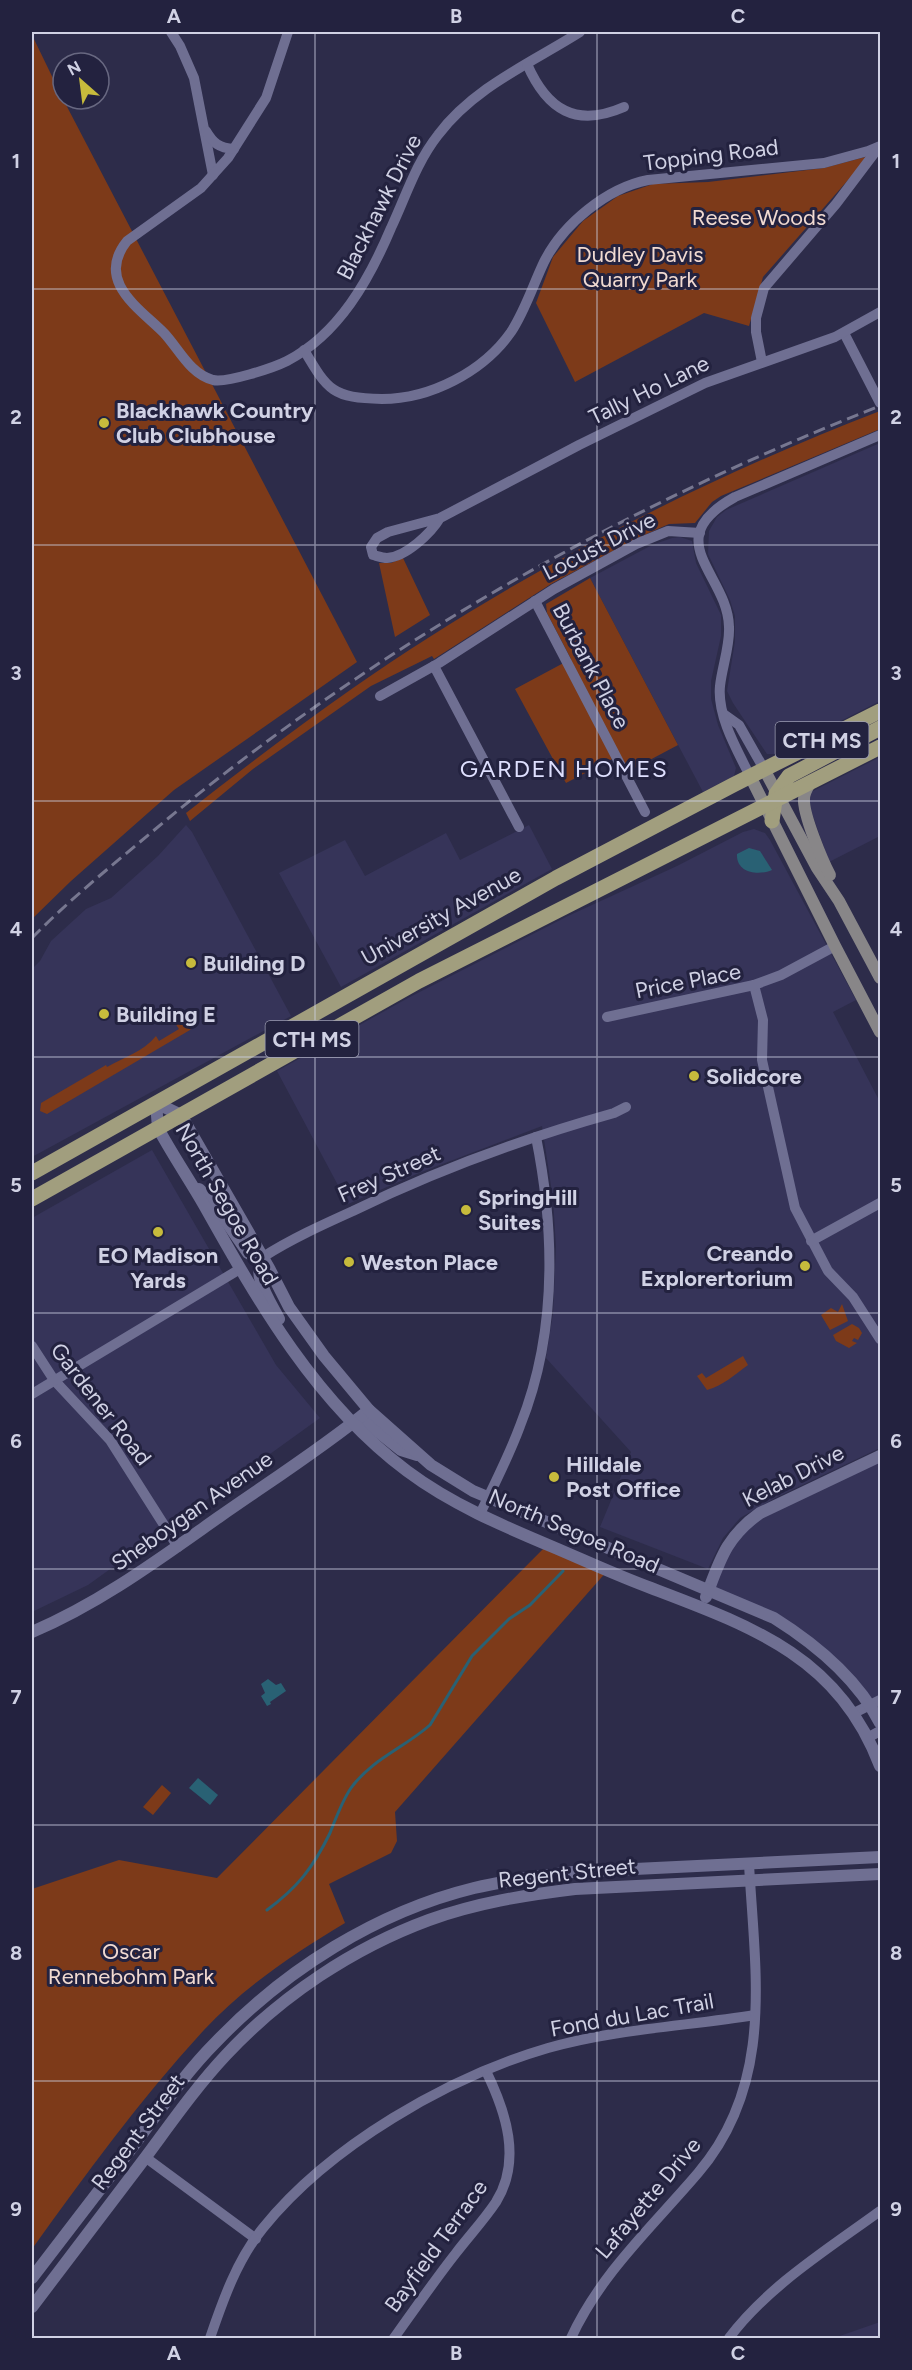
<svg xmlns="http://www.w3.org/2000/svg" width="912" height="2370" font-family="Figtree,sans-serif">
  <rect width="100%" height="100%" fill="#2d2c4a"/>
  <g fill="#363459">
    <polygon points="880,443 880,701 776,754 767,754 733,703 727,691 735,641 735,616 730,600 708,554 709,531 717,517 726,510"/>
    <polygon points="680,537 692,541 696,563 721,615 721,636 711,681 711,699 718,725 736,768 734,776 703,792 590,578 652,545 672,538"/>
    <polygon points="880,757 880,836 829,862 808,802 811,792"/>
    <polygon points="186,825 192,832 291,1016 32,1157 32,969 40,961 51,941 86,909 111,898 158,856"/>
    <polygon points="529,825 552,869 341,987 279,873 345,840 365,876 446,833 460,860"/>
    <polygon points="754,829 765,833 770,840 856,1000 833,1012 880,1102 880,1448 775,1498 740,1518 723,1538 708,1569 600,1527 631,1452 546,1358 553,1313 556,1247 553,1199 542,1126 419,1173 348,1204 277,1071 408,998 568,916 677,866 743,832"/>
    <polygon points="152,1150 276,1365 320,1418 88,1585 32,1612 32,1218"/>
    <polygon points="880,1456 880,1723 802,1635 709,1590 738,1531"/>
    <polygon points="880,2322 880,2338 834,2338"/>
  </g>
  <g fill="#7d3a19">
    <polygon points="32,35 63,99 357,662 174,790 71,881 32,919"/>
    <polygon points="869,156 763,277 749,326 704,313 575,382 536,303 553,257 583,221 618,196 653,184 708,182 824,168"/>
    <path d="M880,411V429L721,496L712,502L695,523L669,524L635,539L551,584L434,659L432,656L371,686L253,769L190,821L186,813C241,770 296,728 353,688C513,576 698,481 880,411Z"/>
    <polygon points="403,558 430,615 395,637 379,563 391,563"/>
    <polygon points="590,578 678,745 629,771 620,755 566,783 515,689 571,659 547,613 546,604"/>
    <path d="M183,1018H188L192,1021L193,1026L190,1030L47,1114L40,1111L41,1103L106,1065L107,1067C124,1057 143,1052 156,1036L159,1041L179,1029L175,1023Z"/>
    <polygon points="842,1304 848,1321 830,1330 821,1315 831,1308 838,1312"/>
    <polygon points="852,1324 859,1328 862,1333 858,1340 854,1338 852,1341 857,1343 849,1348 836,1341 833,1335"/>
    <path d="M743,1356L748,1365C734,1375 724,1385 707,1390L697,1376L702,1373L706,1378Z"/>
    <path d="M547,1545L608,1570L395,1812L397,1841L391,1853L329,1884L345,1923C295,1953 244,1987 204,2030C141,2098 86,2174 32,2249V1889L119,1860L217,1878Z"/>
    <polygon points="162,1785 171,1793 153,1815 143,1807"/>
  </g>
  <g fill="#296174">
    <path d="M749,848L760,851L772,870C758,876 736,873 737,854Z"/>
    <polygon points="268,1679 276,1685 281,1683 286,1691 270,1702 271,1704 267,1706 261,1696 265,1693 261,1684"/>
    <polygon points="198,1778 218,1795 210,1805 189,1788"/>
  </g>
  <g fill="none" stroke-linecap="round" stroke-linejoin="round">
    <path stroke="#296174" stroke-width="3" d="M267,1910C297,1888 313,1868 330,1833C336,1818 342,1801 351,1788C372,1759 404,1748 430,1725L472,1656L509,1619L530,1605L563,1571"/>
    <g stroke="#6f6f92" stroke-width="10">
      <polyline points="171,32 180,46 194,78 213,175"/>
      <path d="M288,32L266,98L228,158L201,188L127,241C95,281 139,308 164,333C179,349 190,374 213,380C227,383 273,368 287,361C339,334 369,280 391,228C406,196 416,163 438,135C474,87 531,63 580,32"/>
      <path d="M527,64C547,110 576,128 624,107"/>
      <path d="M206,131C213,143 219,148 234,149"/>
      <polyline points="844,333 880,403"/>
      <path d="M304,350C328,391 333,398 382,399C430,399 483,372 511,332C525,311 533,285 544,262C563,224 607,188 648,180L824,163L868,151L880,146"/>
      <polyline points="762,362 756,332 756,318 764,288 836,204 879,147"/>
      <path d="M440,518C431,533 406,557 387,558C383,558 377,556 373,555L371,547L377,538L388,532L440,518L579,445L705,383L835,337L880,312"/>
      <polyline points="535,601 645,812"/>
      <polyline points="434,666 519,827"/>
      <polyline points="380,696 439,663 554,589 636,544 668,531 700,533"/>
      <polyline points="725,715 739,725 764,769"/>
      <path d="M750,776C737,750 717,716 720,686C722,667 730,646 729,627C728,574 657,540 735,497L880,435"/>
      <polyline points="754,985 763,1020 762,1060 795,1208 828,1271 853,1297 880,1339"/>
      <polyline points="607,1017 754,985 781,975 835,946"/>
      <polyline points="811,1241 880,1203"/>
      <path d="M263,1257C291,1239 322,1225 353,1211C437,1170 525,1138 614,1113L626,1107"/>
      <polyline points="32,1346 54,1380 110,1440 178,1547"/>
      <polyline points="32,1394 240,1269"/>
      <path d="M480,1514C494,1485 509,1456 520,1426C557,1334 555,1232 536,1137"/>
      <polyline points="854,1713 880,1700"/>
      <polyline points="869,1737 880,1731"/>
      <polyline points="145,2157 256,2239"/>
      <path d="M210,2338C223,2300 237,2260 263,2228C329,2146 448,2077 548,2048C615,2029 687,2026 755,2015"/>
      <path d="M394,2338C414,2310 434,2281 456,2253C469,2236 484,2220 496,2202C522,2160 506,2112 486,2071"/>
      <path d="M571,2338C601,2273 652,2227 698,2173C775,2083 755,1973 749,1864"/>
      <path d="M729,2338C768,2286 828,2249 880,2211"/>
    </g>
    <g stroke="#6f6f92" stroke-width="12">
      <polyline points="199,1189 212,1201 248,1253 256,1258 263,1257"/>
      <path d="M263,1257C251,1275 270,1301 279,1319"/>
      <polyline points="353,1424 366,1422 401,1450 417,1455"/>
      <path d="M706,1597C720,1560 726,1537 760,1513L880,1456"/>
      <path d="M32,1632C100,1603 158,1560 219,1517C269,1482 321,1449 369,1410"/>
      <path d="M880,1723C857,1678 817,1645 774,1618L473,1491L431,1465L369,1410L324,1356L289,1307L269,1268L181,1115L156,1103L158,1128C172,1154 189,1179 204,1205C259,1303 316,1403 407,1471C451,1504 503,1526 553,1547C586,1561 618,1576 651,1588C751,1626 839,1657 880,1766"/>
      <path d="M32,2278C66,2234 100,2190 134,2145C160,2110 185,2073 216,2042C285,1970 376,1912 474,1888C507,1880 539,1876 573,1872L880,1857"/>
      <path d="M32,2307C68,2259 105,2211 142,2162C169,2126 195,2088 226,2055C281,1996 353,1948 429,1920C476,1903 525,1895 575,1889L880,1874"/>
    </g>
    <g stroke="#888688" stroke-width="12">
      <polyline points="764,769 817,868 839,901 880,978"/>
      <polyline points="750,776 835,946 880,1032"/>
      <path d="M811,782C808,787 804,792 804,799C803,814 822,860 830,875"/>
    </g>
    <g stroke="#a19e7e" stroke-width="15">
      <polyline points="772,821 776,794 789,776 880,728"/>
      <polyline points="32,1173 556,878 733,785 880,711"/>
      <polyline points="32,1199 419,981 880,747"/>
    </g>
    <path stroke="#777790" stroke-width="3" stroke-dasharray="12 6" stroke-linecap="butt" d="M32,938C73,896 120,859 165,821C380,644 621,507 880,406"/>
  </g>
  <path fill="none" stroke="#d0d1e4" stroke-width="1.5" stroke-opacity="0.55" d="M315,32V2338M597,32V2338M32,289H880M32,545H880M32,801H880M32,1057H880M32,1313H880M32,1569H880M32,1825H880M32,2081H880"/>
  <g fill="#c7bb3c" stroke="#23223f" stroke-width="2">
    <circle cx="104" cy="423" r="6"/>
    <circle cx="191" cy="963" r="6"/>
    <circle cx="104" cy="1014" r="6"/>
    <circle cx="694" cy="1076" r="6"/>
    <circle cx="466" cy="1210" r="6"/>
    <circle cx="158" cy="1232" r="6"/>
    <circle cx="349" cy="1262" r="6"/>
    <circle cx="805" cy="1266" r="6"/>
    <circle cx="554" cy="1477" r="6"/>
  </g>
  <g text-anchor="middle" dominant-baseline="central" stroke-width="6" stroke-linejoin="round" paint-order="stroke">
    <g fill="#23223f" stroke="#9c9cb2" stroke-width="1.5">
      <rect x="775.5" y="722" width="93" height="36" rx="4.5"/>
      <rect x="265.5" y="1021" width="93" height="36" rx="4.5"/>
    </g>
    <g font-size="21" font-weight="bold" fill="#d0d1e4">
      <text x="822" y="740">CTH MS</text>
      <text x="312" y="1039">CTH MS</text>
    </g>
    <g font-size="22" fill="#d0d1e4" stroke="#23223f">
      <text transform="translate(711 155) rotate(-7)">Topping Road</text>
      <text transform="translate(379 207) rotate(-63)">Blackhawk Drive</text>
      <text transform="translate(649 390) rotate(-26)">Tally Ho Lane</text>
      <text transform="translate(599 546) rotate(-27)">Locust Drive</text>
      <text transform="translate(591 666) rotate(62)">Burbank Place</text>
      <text transform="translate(441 916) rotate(-29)">University Avenue</text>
      <text transform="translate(688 981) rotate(-11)">Price Place</text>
      <text transform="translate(389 1174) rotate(-24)">Frey Street</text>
      <text transform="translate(227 1204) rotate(60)">North Segoe Road</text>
      <text transform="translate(101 1404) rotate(52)">Gardener Road</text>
      <text transform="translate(793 1476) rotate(-27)">Kelab Drive</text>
      <text transform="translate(192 1511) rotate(-35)">Sheboygan Avenue</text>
      <text transform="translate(574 1531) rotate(23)">North Segoe Road</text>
      <text transform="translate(567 1873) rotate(-6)">Regent Street</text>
      <text transform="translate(632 2015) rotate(-10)">Fond du Lac Trail</text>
      <text transform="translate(138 2132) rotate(-53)">Regent Street</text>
      <text transform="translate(648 2198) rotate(-50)">Lafayette Drive</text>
      <text transform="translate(436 2246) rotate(-54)">Bayfield Terrace</text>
    </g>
    <g font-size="22" fill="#f1dad1" stroke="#23223f">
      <text x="759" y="217">Reese Woods</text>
      <text x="640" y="254">Dudley Davis<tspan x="640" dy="25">Quarry Park</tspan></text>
      <text x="131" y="1951">Oscar<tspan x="131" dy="25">Rennebohm Park</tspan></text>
    </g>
    <g font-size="22" font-weight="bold" fill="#d0d1e4" stroke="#23223f" text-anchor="start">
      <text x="116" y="410">Blackhawk Country<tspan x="116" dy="25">Club Clubhouse</tspan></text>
      <text x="203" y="963">Building D</text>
      <text x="116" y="1014">Building E</text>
      <text x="706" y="1076">Solidcore</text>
      <text x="478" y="1197">SpringHill<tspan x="478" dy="25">Suites</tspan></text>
      <text x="793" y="1253" text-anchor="end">Creando<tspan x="793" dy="25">Explorertorium</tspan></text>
      <text x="158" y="1255" text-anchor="middle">EO Madison<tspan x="158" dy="25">Yards</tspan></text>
      <text x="361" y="1262">Weston Place</text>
      <text x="566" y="1464">Hilldale<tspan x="566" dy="25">Post Office</tspan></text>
    </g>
    <g font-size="24" letter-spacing="1.5" fill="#dedffe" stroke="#23223f">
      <text x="564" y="768">GARDEN HOMES</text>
    </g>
  </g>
  <rect width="912" height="2370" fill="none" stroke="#23223f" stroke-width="66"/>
  <g transform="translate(81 81) rotate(332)"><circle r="28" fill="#23223f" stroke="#686881" stroke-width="1.5"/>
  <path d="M0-4.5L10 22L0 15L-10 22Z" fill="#c7bb3c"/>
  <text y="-9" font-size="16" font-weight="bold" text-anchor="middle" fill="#d0d1e4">N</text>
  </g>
  <rect x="33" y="33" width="846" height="2304" fill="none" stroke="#d0d1e4" stroke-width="2"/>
  <g font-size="20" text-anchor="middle" font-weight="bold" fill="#d0d1e4">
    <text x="174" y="23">A</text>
    <text x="456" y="23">B</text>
    <text x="738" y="23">C</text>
    <text x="16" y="168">1</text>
    <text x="896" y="168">1</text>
    <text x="16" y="424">2</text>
    <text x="896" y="424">2</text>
    <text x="16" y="680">3</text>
    <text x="896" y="680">3</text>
    <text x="16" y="936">4</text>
    <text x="896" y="936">4</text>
    <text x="16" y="1192">5</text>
    <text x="896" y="1192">5</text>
    <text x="16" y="1448">6</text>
    <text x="896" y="1448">6</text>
    <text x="16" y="1704">7</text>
    <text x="896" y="1704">7</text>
    <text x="16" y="1960">8</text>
    <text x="896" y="1960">8</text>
    <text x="16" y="2216">9</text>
    <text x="896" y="2216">9</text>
    <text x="174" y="2360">A</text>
    <text x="456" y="2360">B</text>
    <text x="738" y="2360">C</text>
  </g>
</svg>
